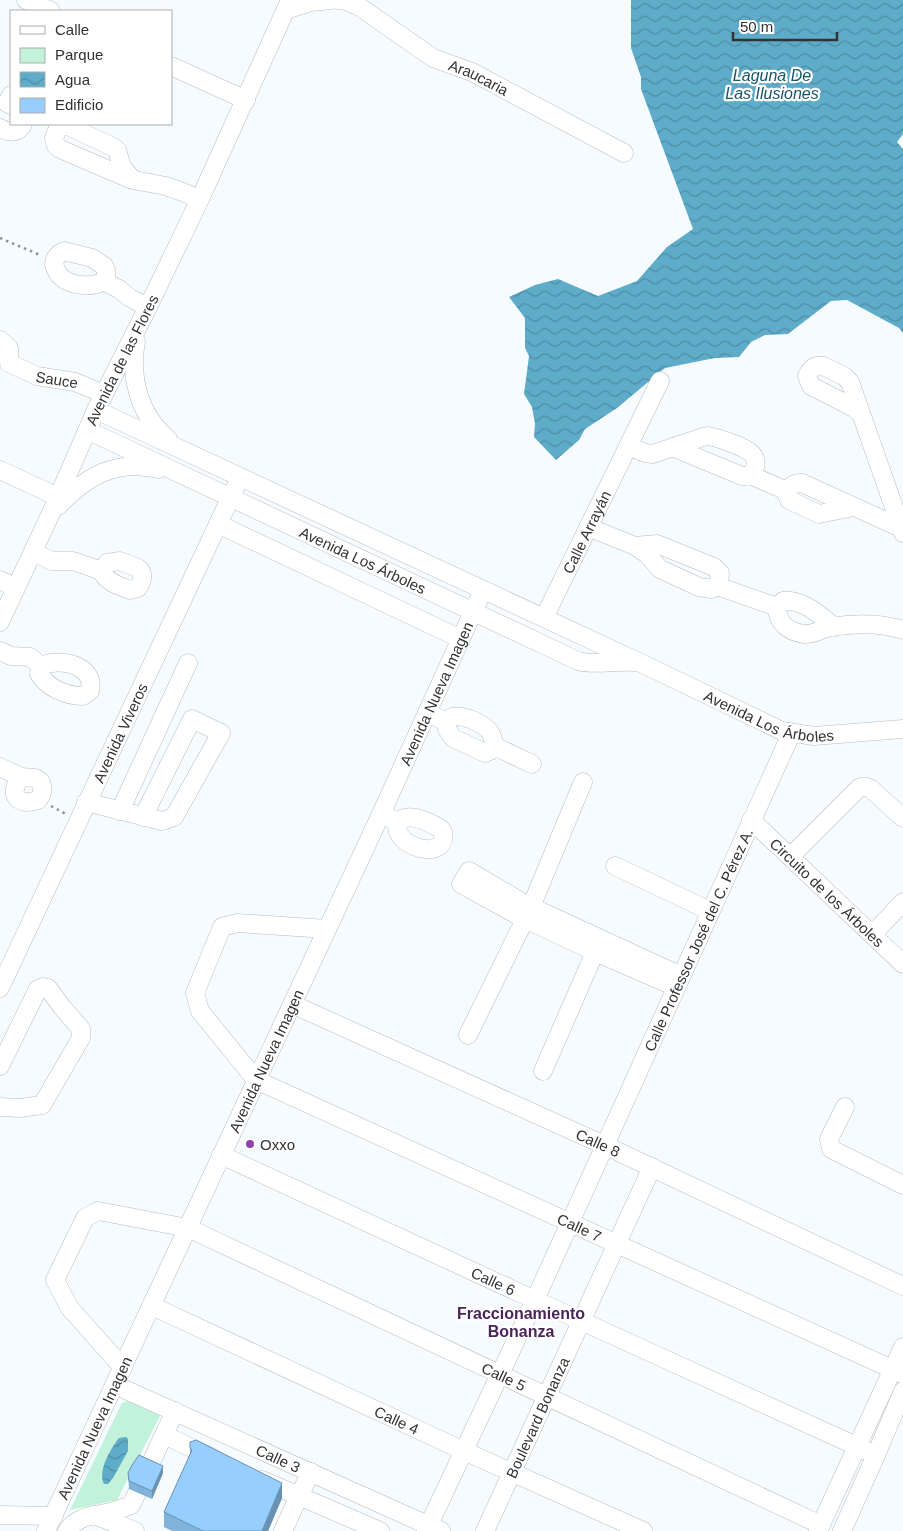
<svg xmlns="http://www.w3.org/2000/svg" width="903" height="1531" font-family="Arial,sans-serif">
  <defs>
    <pattern id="water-waves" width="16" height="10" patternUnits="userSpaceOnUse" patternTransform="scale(1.25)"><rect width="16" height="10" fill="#5eacc9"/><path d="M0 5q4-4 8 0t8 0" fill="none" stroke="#4e8da4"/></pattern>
  </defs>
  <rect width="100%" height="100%" fill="#f6fbff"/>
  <polygon fill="#c3f2da" points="130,1400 161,1414 117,1500 70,1510 122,1403"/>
  <g fill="url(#water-waves)">
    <polygon points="631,0 903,0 903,134 897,142 903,149 903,333 899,328 847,300 831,301 788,334 765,335 751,342 739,357 715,358 665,368 617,408 585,429 579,440 556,460 534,437 535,424 532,407 524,394 529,356 525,348 525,318 509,297 535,285 558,279 598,296 637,281 667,247 693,229 641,89 641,77 631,48"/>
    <path d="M126,1437L128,1439V1451L113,1478L108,1484H104C97,1471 111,1448 119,1438Z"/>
  </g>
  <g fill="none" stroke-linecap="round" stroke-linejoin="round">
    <g stroke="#b6bcc1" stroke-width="19">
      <g id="minor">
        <polyline points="26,0 51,11"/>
        <path id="s1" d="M338,0L347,1L360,7L433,58L472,72L624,153"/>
        <polyline points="286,10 311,2 332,0"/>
        <polyline points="171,66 246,100"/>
        <polyline points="11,95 7,103 11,105"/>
        <path d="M0,128C9,133 18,134 23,124"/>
        <path d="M133,180L122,167L117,150L113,147L68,126H59L54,138L56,146L60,149L130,179C141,182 153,183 165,186C177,189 189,195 200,199"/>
        <path d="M106,280C94,288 71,287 60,276C57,273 56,269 54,265L55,259L59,254L64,251L92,258L104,266L106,270V280L109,284L119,289L130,298L148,307"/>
        <path id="s2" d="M0,340L9,348V363L37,376L75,382L104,394"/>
        <path d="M136,341C129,376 139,415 168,439"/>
        <path id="s3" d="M96,410L643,664L782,731L814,736L903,729"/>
        <path d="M860,413L854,408L811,386L807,376C810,369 816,364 823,366L844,376L850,382L903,533"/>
        <path id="s4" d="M87,430L578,661C597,666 615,660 634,662"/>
        <path d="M628,446L645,453L653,454L703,437L708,436C718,438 744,446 752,454C760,462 754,478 742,476L672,447"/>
        <polyline points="0,470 58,497"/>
        <polyline points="750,475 787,491"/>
        <path d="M58,506C87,476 115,459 159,469"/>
        <path d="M854,507L819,514L789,500C784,490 792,482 802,483L901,528"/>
        <polyline points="218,524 461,639"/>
        <polyline points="588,527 635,546 647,554 660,569 699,587 712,589 719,583 720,573 714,567 657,544 635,546"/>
        <path d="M33,552L52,561H73L102,571C105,582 120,586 130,590L138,588C142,582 145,573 138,568L120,561L107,563L102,571"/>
        <polyline points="0,580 16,588"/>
        <polyline points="717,586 777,607"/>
        <path id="s5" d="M544,618L660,381"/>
        <path id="s6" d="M0,622L52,511L96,410L148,307L200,199L290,0"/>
        <path d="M834,627C820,615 803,599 783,601L777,607C777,623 789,632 804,634C814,635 821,629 830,627C854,623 880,623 903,630"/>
        <path d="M0,651L11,656L30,657L41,666L39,674C48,688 66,696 83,696L90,691C96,665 60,657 41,666"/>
        <path d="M427,712L447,723L452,717C463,714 486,724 491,734C493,738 494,742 494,746L532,764"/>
        <polyline points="447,723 447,729 453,738 485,753 492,750 494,746"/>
        <path d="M0,767L21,777L35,778L40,781C44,787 43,794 38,800C18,807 7,794 21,777"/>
        <polyline points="86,802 162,821 174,817 221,733 192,719 143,817"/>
        <polyline points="120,811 188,663"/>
        <path d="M381,814L398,822C409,811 429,822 441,829L443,832C449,863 390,847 398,822"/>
        <path id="s7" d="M751,820L903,964"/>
        <polyline points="790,857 860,787 867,787 871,789 903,818"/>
        <polyline points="615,866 710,911"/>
        <path id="s8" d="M327,929L237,923L222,927L195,993L200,1011L256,1080L903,1374"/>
        <polyline points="872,935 903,902"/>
        <polyline points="676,987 595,952 519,916 461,884 469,871 525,904 681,976"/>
        <path id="s9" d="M0,988L235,488"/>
        <path id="s10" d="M292,1004L604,1145L903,1286"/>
        <polyline points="468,1035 531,907 583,782"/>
        <polyline points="0,1066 38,989 43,987 48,988 62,1007 81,1029 81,1038 42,1105 20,1108 0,1107"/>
        <polyline points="543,1071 595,952"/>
        <polyline points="845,1107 829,1139 831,1149 903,1185"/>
        <path id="s11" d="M221,1155L535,1300L876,1455"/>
        <path id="s12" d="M152,1306L464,1451L643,1531"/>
        <path id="s13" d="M123,1368L69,1307L55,1280L85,1218L98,1211L188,1228L821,1525"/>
        <path id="s14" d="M115,1385L441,1531"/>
        <polyline points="164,1435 211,1457"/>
        <polyline points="149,1467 175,1411"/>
        <polyline points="311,1472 299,1496 380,1531"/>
        <polyline points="262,1480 299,1496 283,1531"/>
        <polyline points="0,1515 54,1516"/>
        <polyline points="94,1515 135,1531"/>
        <path id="s15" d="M46,1531L381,814L483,590"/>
        <path d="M67,1531C79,1514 96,1516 115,1511C120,1509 126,1507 131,1505L137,1493"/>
        <path id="s16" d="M426,1531L535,1300L791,734"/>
        <path id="s17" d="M485,1531L652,1167"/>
        <polyline points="818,1531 903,1347"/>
        <polyline points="842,1531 876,1455 903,1391"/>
      </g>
    </g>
    <g stroke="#919497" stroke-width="2.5" stroke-dasharray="2.5 4" stroke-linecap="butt">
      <polyline points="0,238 40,255"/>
      <polyline points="51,806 66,814"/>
    </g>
    <use href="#minor" stroke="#fff" stroke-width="18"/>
  </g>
  <g fill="#81b2da">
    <polygon points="190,1442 282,1498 268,1531 172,1531 164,1527 164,1512 190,1455"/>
    <polygon points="128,1473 163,1473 152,1499 129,1489"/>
  </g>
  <g fill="#6991b1">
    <polygon points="163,1466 163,1473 152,1499 152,1491"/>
    <polygon points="282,1483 282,1498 268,1531 262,1531"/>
  </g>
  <g fill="#96cffd" stroke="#6991b1">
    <polygon points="196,1440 282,1483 262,1531 203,1531 164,1512 192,1450 190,1448 190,1442"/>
    <polygon points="139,1455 163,1466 152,1491 129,1481 128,1473 132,1465"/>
  </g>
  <circle fill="#9141b0" stroke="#fff" stroke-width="2" cx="250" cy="1144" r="5"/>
  <g text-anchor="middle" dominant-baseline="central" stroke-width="4.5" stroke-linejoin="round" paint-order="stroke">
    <g font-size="15" fill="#303234" stroke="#fff">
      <text stroke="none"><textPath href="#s1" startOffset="162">Araucaria</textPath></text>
      <text stroke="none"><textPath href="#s6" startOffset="289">Avenida de las Flores</textPath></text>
      <text stroke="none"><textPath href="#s2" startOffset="78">Sauce</textPath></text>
      <text stroke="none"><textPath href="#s5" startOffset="96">Calle Arrayán</textPath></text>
      <text stroke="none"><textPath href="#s4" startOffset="305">Avenida Los Árboles</textPath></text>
      <text stroke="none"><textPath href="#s15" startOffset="924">Avenida Nueva Imagen</textPath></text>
      <text stroke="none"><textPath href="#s3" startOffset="741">Avenida Los Árboles</textPath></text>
      <text stroke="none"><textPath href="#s9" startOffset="282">Avenida Viveros</textPath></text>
      <text stroke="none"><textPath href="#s7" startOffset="105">Circuito de los Árboles</textPath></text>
      <text stroke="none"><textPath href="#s16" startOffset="651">Calle Professor José del C. Pérez A.</textPath></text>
      <text stroke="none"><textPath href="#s15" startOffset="519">Avenida Nueva Imagen</textPath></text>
      <text stroke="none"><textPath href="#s10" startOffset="336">Calle 8</textPath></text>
      <text stroke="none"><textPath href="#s8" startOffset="640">Calle 7</textPath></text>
      <text stroke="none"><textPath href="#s11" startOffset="300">Calle 6</textPath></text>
      <text stroke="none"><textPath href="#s13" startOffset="636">Calle 5</textPath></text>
      <text stroke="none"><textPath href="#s17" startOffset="125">Boulevard Bonanza</textPath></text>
      <text stroke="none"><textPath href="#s12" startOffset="270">Calle 4</textPath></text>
      <text stroke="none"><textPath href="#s15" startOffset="114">Avenida Nueva Imagen</textPath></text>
      <text stroke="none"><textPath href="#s14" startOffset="179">Calle 3</textPath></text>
    </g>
    <g font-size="15" fill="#303234" stroke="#fff" text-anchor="start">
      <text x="260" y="1144">Oxxo</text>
    </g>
    <g font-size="16" font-style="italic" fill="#16556a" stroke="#fff">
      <text x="772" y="75">Laguna De<tspan x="772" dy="18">Las Ilusiones</tspan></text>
    </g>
    <g font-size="16" font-weight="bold" fill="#4b245a" stroke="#fff">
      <text x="521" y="1313">Fraccionamiento<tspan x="521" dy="18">Bonanza</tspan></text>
    </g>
  </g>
  <rect x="10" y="10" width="162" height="115" fill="#ffffff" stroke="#acadae"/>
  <rect x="20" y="26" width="25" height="8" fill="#ffffff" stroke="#acadae"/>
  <text x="55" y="35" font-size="15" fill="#303234">Calle</text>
  <rect x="20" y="48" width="25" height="15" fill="#c3f2da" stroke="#acadae"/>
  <text x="55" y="60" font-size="15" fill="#303234">Parque</text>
  <rect x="20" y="72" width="25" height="15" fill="url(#water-waves)" stroke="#acadae"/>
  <text x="55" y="85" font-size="15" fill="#303234">Agua</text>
  <rect x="20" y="98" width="25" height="15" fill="#96cffd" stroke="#acadae"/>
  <text x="55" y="110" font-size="15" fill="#303234">Edificio</text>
  <path d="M733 32v8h104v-8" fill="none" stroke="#303234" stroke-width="2.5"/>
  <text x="740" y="32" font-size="15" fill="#303234" stroke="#ffffff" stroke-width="4" paint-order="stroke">50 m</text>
</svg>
